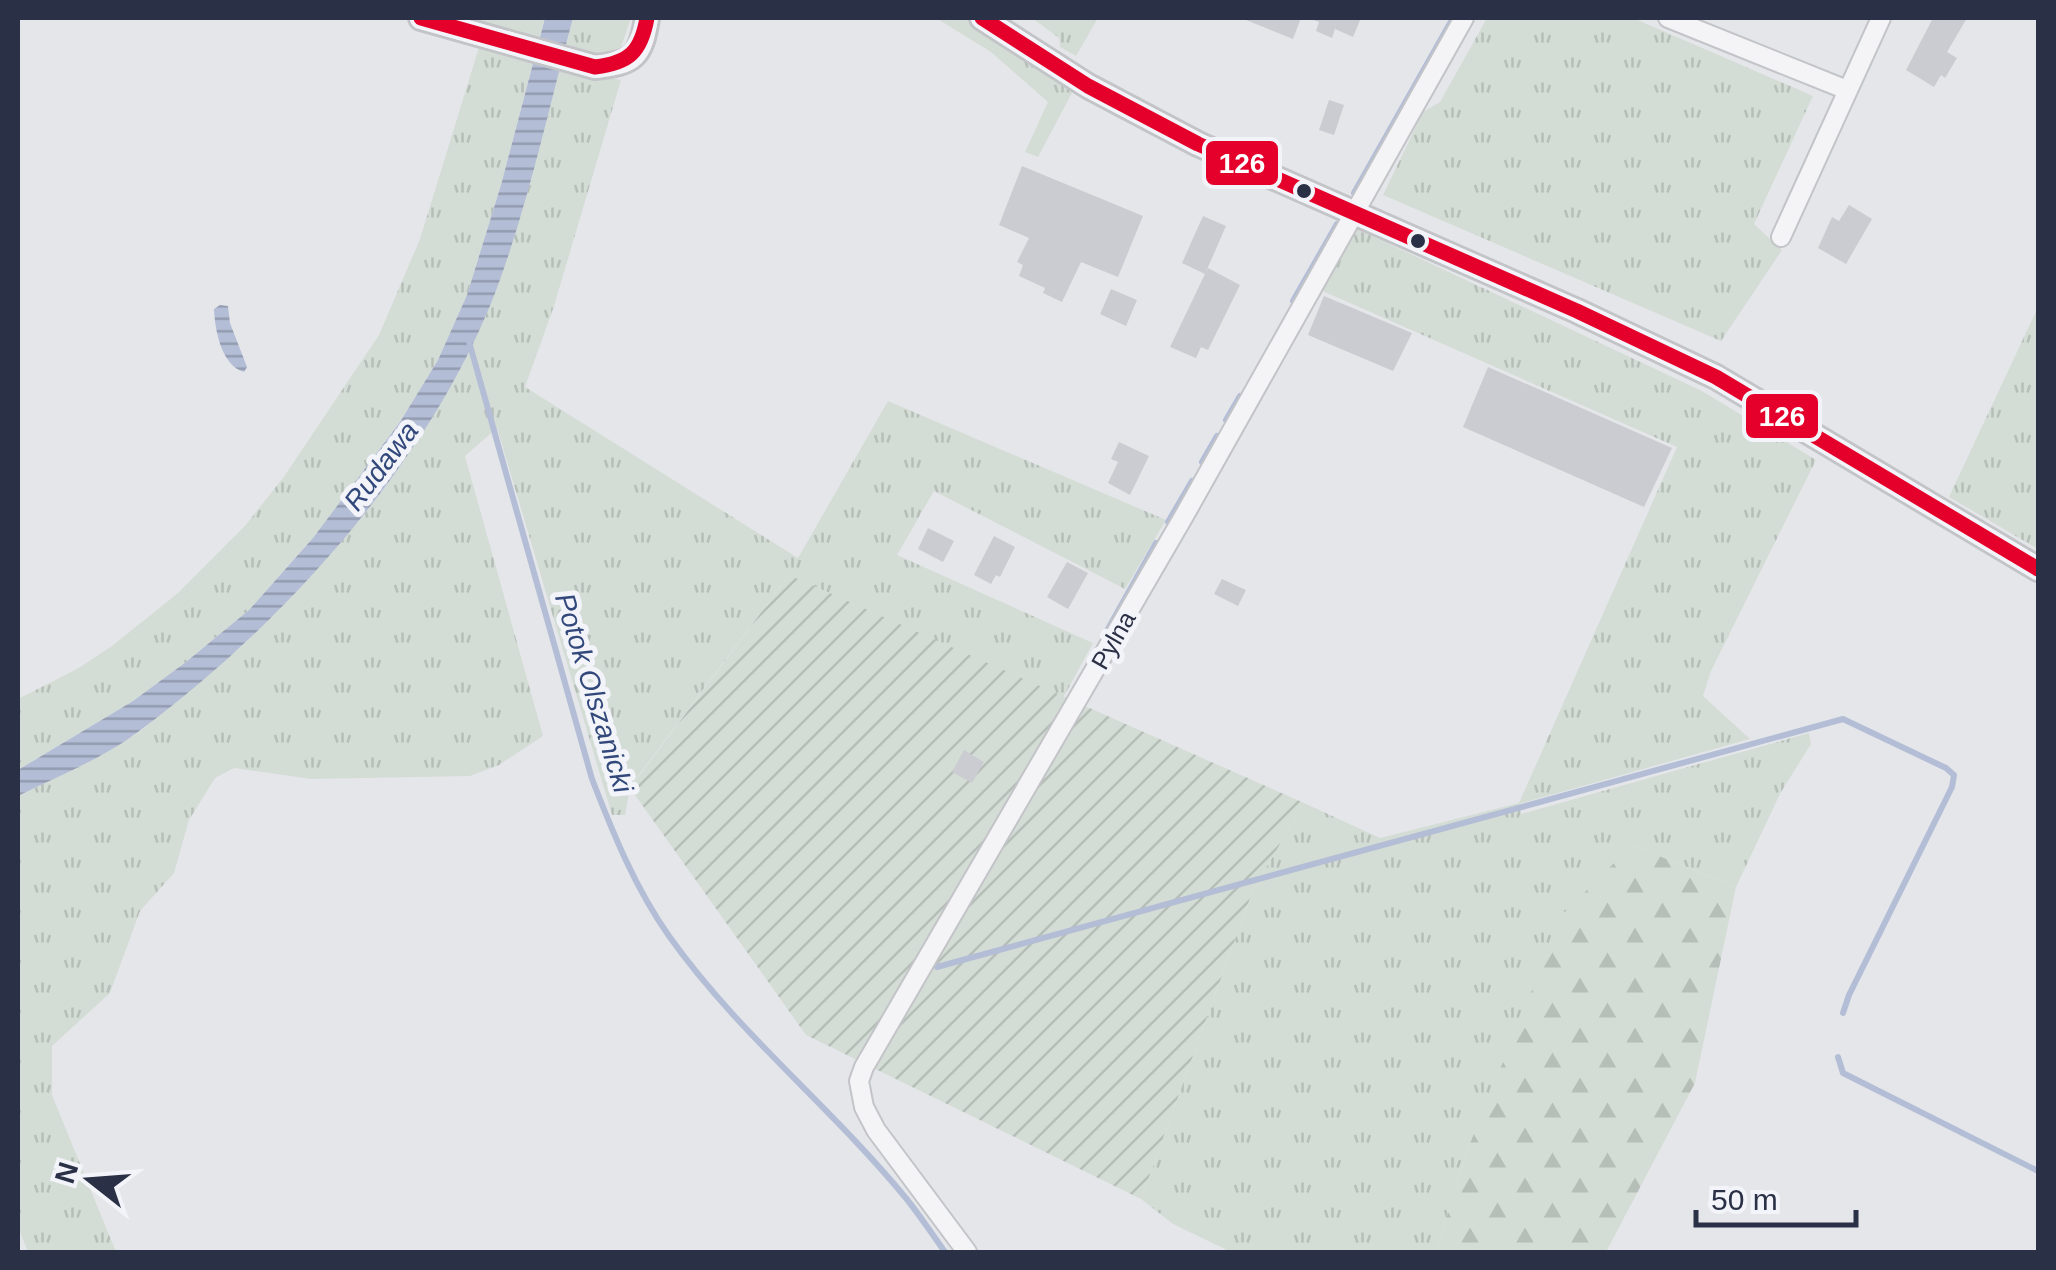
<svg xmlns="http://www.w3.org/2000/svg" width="2056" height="1270" font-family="Arial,sans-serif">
  <defs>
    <pattern id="grass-tufts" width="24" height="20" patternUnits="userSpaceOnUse" patternTransform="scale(2.5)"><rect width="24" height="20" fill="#d4ddd5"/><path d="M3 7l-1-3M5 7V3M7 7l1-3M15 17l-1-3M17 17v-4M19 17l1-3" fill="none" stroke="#b6beb8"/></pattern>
    <pattern id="forest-firs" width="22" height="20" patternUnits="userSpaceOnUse" patternTransform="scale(2.5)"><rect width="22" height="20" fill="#d4ddd5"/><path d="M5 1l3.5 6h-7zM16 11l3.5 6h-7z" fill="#b6beb8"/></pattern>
    <pattern id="garden-furrows" width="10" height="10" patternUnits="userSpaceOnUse" patternTransform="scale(2.5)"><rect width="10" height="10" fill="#d4ddd5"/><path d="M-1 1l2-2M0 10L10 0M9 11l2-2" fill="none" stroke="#b6beb8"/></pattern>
    <pattern id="water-rules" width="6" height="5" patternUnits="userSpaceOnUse" patternTransform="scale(2.5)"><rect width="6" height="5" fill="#b3bed6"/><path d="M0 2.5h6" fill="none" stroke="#929baf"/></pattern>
  </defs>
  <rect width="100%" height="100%" fill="#e5e6ea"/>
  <g fill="url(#grass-tufts)">
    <polygon points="465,18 545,18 538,42"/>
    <polygon points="573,18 631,18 621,47 599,58 565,49"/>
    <polygon points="936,18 969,18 1073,91 1038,157 1025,152 1048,102 991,52"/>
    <polygon points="1032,18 1098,18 1076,56 1060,47 1059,38"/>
    <polygon points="1487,18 1633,18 1813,96 1754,224 1782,250 1721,341 1383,195 1423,112 1440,102"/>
    <polygon points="480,44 534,59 501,185 467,295 438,360 400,422 313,538 249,610 186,662 133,701 18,770 18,699 77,669 112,646 178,593 244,527 283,478 379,335 420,239"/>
    <polygon points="560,66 621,80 554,306 525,387 798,558 888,401 1166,520 1125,589 934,491 897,555 1093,643 1063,698 789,575 630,787 625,815 612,815 497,428 465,456 543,736 499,765 470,776 311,779 234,768 215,778 189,820 174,873 140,911 110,993 52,1046 52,1095 116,1252 28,1252 18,1227 18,796 100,756 138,733 242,646 359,521 386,486 440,403 497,287"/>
    <polygon points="1353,227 1702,391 1816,460 1711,671 1703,696 1750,739 1519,804 1521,814 1809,733 1811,744 1781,792 1736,887 1632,845 1469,1146 1436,1252 1231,1252 1173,1224 1141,1199 1253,890 1304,803 1380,838 1519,803 1677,447 1318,289"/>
    <polygon points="2038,307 2038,549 1949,497"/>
  </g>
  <polygon fill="url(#forest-firs)" points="1632,845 1736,887 1695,1083 1606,1252 1436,1252 1469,1146 1563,914"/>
  <polygon fill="url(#garden-furrows)" points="789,575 1304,803 1253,890 1141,1199 806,1035 630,788"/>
  <g fill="url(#water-rules)">
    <path d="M545,18H573C549,107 529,201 497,288C432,460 285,623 138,732C102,759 58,776 18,796V770L133,701L186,662L249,610L313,538L400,422L438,360L467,295L501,185Z"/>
    <path d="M220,305L228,306L230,323L247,367L244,372C221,365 215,330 214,309Z"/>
  </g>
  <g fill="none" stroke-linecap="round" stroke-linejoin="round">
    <g stroke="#b3bed6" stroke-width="6">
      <polyline points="1354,193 1453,18"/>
      <polyline points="1293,301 1337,224"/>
      <path d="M468,338L592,779C613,833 635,888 669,936C737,1032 831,1107 905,1197C919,1214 932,1234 945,1252"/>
      <polyline points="1226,420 1240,396"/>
      <polyline points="1202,462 1217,436"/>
      <polyline points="1168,522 1192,481"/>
      <polyline points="1108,629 1156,543"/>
      <polyline points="937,967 1843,719 1946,768 1954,775 1952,787 1849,995 1843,1013"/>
      <polyline points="1838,1057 1843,1073 2038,1171"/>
    </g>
  </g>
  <g fill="#cbccd1">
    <polygon points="1241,18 1301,18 1293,39"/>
    <polygon points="1308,18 1361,18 1353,37 1335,29 1332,38 1316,31 1319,22"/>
    <polygon points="1933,18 1967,18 1947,52 1957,58 1945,78 1941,75 1934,87 1906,70"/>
    <polygon points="1329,100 1344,105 1334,135 1319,130"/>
    <polygon points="1022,166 1143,216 1118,277 1081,262 1062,302 1043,293 1045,288 1019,276 1023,265 1017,262 1029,238 999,225"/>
    <polygon points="1849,205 1872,219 1846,264 1818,248 1832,217 1839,221"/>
    <polygon points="1203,216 1226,226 1205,274 1208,268 1240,285 1208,350 1201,347 1196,358 1170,347 1205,274 1182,263"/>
    <polygon points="1111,289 1137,300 1126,326 1100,314"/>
    <polygon points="1324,296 1412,333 1393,371 1308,335"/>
    <polygon points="1488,367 1672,448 1644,507 1463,427"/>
    <polygon points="1119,442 1149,456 1130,495 1108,483 1118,462 1111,459"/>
    <polygon points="928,528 954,541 943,562 918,549"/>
    <polygon points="994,536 1015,547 1000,577 996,575 991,584 974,575"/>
    <polygon points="1067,562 1088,573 1068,609 1047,597"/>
    <polygon points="1222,579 1246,590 1238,606 1214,594"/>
    <polygon points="964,750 984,762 972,783 952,772"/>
  </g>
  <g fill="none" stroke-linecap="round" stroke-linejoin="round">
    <g stroke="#c3c4c8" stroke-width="22">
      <g id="minor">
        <polyline points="1668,18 1847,90"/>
        <polyline points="1781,237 1881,18"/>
        <polyline points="967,1252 876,1130 864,1107 859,1081 864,1067 1184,516 1464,18"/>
      </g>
    </g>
    <g stroke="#c3c4c8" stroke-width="28">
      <g id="tertiary">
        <path d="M421,18L595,67C635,63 641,56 647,18"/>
        <polyline points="982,18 1088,86 1198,144 1577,311 1716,377 2038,569"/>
      </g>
    </g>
    <use href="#minor" stroke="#f4f4f6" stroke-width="18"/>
    <use href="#tertiary" stroke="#f4f4f6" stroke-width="22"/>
    <g stroke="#f3f4f9" stroke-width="22">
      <g id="bus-1">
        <path d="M421,18L595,67C629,63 641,52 647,18"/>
        <polyline points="982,18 1088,86 1198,144 1577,311 1716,377 2038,569"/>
      </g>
    </g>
    <use href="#bus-1" stroke="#e4002b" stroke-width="15"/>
  </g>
  <g fill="#2a3045" stroke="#f3f4f9" stroke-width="4">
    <circle cx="1304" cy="191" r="9"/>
    <circle cx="1418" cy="241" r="9"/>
  </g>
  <g text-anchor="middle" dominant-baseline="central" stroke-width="10" stroke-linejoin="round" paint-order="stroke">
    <g font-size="25" fill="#2a3045" stroke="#f3f4f9">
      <text transform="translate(1113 640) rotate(-60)">Pylna</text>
    </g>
    <g font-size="28" font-style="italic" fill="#32487b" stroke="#f3f4f9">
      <text transform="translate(381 466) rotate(-53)">Rudawa</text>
      <text transform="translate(594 693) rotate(73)">Potok Olszanicki</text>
    </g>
  </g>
  <g stroke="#f3f4f9" stroke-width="4">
    <rect x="1204" y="139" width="76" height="48" rx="10" fill="#e4002b"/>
    <rect x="1744" y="392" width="76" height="48" rx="10" fill="#e4002b"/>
  </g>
  <g font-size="28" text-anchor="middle" font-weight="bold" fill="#fff">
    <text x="1242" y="173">126</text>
    <text x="1782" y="426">126</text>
  </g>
  <rect width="2056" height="1270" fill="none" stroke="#2a3045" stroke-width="40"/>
  <g transform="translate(90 1180) rotate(287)" stroke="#f3f4f9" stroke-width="8" paint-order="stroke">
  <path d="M0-8L18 38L0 25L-18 38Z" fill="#2a3045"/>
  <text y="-15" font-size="28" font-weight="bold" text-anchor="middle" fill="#2a3045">N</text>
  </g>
  <path d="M1696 1210v15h160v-15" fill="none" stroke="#2a3045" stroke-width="5"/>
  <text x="1711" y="1210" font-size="30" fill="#2a3045" stroke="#f3f4f9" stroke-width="8" paint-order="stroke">50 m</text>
</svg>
